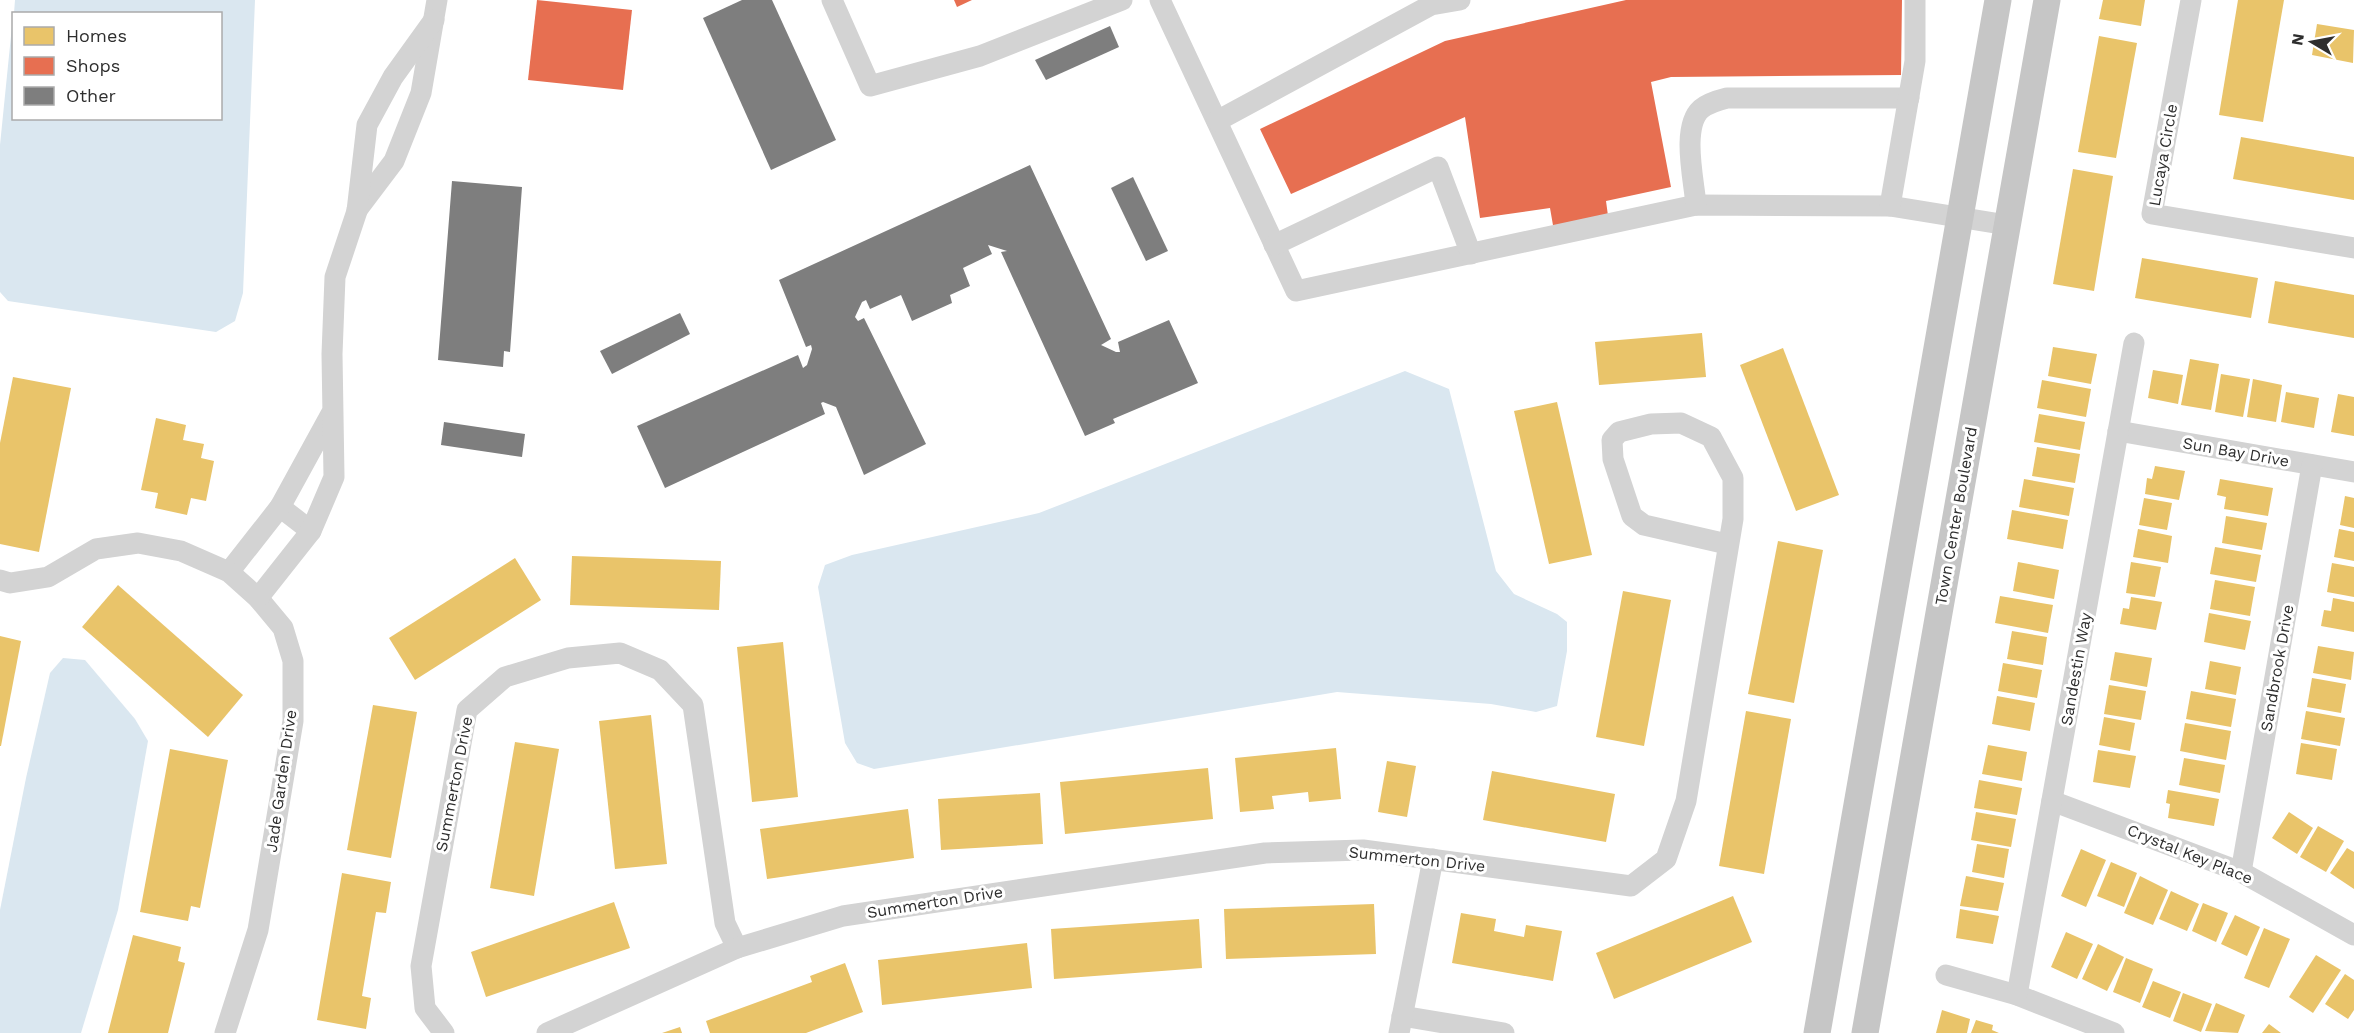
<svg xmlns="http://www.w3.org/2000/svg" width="2354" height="1033" font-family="'Work Sans',sans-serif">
  <rect width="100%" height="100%" fill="#fff"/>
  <g fill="#dae7f0">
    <polygon points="15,0 255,0 243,293 235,321 216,332 8,301 0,292 0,145 13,16 14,118 220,118 220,14 14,13"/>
    <polygon points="1405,371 1449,389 1496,571 1514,594 1557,614 1567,622 1567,651 1557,706 1536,712 1491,704 1337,692 874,769 857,763 845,743 818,587 825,565 852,555 1039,513"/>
    <polygon points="63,658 85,660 135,719 148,741 118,910 81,1033 0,1033 0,910 26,778 50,673"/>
  </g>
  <g fill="#e9c46a">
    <polygon points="2103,0 2145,0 2141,26 2099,19"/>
    <polygon points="2238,0 2284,0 2263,122 2219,115"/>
    <polygon points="2317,24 2354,30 2353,63 2312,55"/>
    <polygon points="2099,36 2137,43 2116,158 2078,152"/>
    <polygon points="2241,137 2354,157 2354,200 2233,179"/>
    <polygon points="2073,169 2113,176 2094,291 2053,284"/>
    <polygon points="2142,258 2258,278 2251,318 2135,298"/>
    <polygon points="2275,281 2354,295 2354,338 2268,323"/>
    <polygon points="1702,333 1706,377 1599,385 1595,342"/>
    <polygon points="2053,347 2097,354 2091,384 2048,376"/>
    <polygon points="1783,348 1839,495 1796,511 1740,365"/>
    <polygon points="2190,359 2219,364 2211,410 2181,405"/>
    <polygon points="2153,370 2183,375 2178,404 2148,398"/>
    <polygon points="2221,374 2250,379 2243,417 2215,412"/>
    <polygon points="13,377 71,388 39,552 0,544 0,443"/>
    <polygon points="2253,379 2282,385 2276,422 2247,417"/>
    <polygon points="2042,380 2091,389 2086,417 2037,408"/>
    <polygon points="2286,392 2319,398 2314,428 2281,422"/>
    <polygon points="2338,394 2354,397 2354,436 2331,432"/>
    <polygon points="1557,402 1592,555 1549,564 1514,411"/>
    <polygon points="2039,414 2085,422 2080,450 2034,442"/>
    <polygon points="156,418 186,425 183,440 204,444 201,458 214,461 206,501 191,498 187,515 155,508 158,493 141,490"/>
    <polygon points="2037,447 2080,454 2075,483 2032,476"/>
    <polygon points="2155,466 2185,471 2179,500 2145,494 2147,478 2152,479"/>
    <polygon points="2024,479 2074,488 2069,516 2019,507"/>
    <polygon points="2220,479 2273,488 2268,516 2224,509 2226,497 2217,495"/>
    <polygon points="2345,496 2354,498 2354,528 2340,525"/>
    <polygon points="2144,498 2172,503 2167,530 2139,525"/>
    <polygon points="2012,510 2068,520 2063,549 2007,539"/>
    <polygon points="2226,516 2267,523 2262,550 2222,543"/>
    <polygon points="2138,529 2172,536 2168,563 2133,557"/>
    <polygon points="2339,529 2354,532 2354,561 2334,557"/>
    <polygon points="1778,541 1823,550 1794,703 1748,694"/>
    <polygon points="2215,547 2261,555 2256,582 2210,574"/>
    <polygon points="572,556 721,561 719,610 570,605"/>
    <polygon points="515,558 541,600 415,680 389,638"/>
    <polygon points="2018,562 2059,570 2054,599 2013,591"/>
    <polygon points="2131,562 2161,567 2155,597 2126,593"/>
    <polygon points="2332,563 2354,567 2354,597 2327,592"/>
    <polygon points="2215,580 2255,587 2250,616 2210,609"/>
    <polygon points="118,585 243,695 208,737 82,627"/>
    <polygon points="1623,591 1671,600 1644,746 1596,737"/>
    <polygon points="2000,596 2053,605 2048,633 1995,623"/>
    <polygon points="2131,597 2162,602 2156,630 2120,624 2123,608 2129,609"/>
    <polygon points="2333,598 2354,602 2354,632 2321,626 2324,610 2331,611"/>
    <polygon points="2209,613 2251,621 2245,650 2204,642"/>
    <polygon points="2012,631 2047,637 2043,665 2007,659"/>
    <polygon points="0,636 21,641 1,746 0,746"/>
    <polygon points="783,642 798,797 752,802 737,647"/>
    <polygon points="2318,646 2354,652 2351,680 2313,673"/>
    <polygon points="2115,652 2152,658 2147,687 2110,680"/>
    <polygon points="2210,661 2241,667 2236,695 2205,689"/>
    <polygon points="2003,663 2042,670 2037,698 1998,691"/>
    <polygon points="2312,678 2346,684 2341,713 2307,707"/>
    <polygon points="2109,685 2146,691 2141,720 2104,714"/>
    <polygon points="2191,691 2236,699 2231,727 2186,719"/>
    <polygon points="1997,696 2035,703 2030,731 1992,724"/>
    <polygon points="373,705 417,712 391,858 347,850"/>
    <polygon points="1746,711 1791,719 1764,874 1719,866"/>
    <polygon points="2306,711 2345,718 2340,746 2301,739"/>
    <polygon points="651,715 667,864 615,869 599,721"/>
    <polygon points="2104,717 2135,723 2130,751 2099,745"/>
    <polygon points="2185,723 2231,731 2226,760 2180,751"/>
    <polygon points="515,742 559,749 534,896 490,888"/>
    <polygon points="2301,743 2337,749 2332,780 2296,774"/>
    <polygon points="1988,745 2027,752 2022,781 1982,774"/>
    <polygon points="1336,748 1341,799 1309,802 1308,792 1272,796 1274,809 1240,812 1235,758"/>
    <polygon points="170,749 228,760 200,908 191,906 188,921 140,912"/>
    <polygon points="2098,750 2136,756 2130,788 2093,782"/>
    <polygon points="2184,758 2225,765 2220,793 2179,785"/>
    <polygon points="1387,761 1416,766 1407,817 1378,812"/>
    <polygon points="1208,768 1213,819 1065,834 1060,782"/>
    <polygon points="1492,771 1615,794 1606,842 1483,820"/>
    <polygon points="1979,780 2022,788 2017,815 1974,808"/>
    <polygon points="2168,790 2219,799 2214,826 2168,818 2170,804 2166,803"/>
    <polygon points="1040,793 1043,844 941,850 938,799"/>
    <polygon points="908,809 914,858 767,879 760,829"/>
    <polygon points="1976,812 2016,819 2011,847 1971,840"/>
    <polygon points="2289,812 2313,828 2297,854 2272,838"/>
    <polygon points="2318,826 2344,841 2326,872 2300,857"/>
    <polygon points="1977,844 2009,849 2004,878 1972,872"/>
    <polygon points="2347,848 2354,852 2354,889 2330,873"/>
    <polygon points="2081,849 2106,860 2086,907 2061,896"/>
    <polygon points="2111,862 2137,873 2124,907 2097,896"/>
    <polygon points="342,873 391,882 386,913 376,912 362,996 371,998 366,1029 317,1020"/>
    <polygon points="1966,876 2004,883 1998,911 1960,906"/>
    <polygon points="2140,876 2168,890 2153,925 2124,913"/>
    <polygon points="2171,891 2199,904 2187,931 2159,919"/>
    <polygon points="1733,896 1752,942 1614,999 1596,953"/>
    <polygon points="614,902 630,948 486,997 471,952"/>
    <polygon points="2203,903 2228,913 2216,942 2192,931"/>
    <polygon points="1374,904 1376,954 1226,959 1224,909"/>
    <polygon points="1960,909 1999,916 1993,944 1956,938"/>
    <polygon points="1461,913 1496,919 1494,931 1524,937 1526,925 1562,931 1553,981 1452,963"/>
    <polygon points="2235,915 2260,927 2247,956 2221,944"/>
    <polygon points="1199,919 1202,968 1054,979 1051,929"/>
    <polygon points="2264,928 2290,939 2269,988 2244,978"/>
    <polygon points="2066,932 2093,944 2077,979 2051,967"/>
    <polygon points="133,935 181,947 178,961 185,963 168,1033 108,1033"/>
    <polygon points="1027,943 1032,988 882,1005 878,960"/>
    <polygon points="2098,944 2124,957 2107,991 2082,979"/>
    <polygon points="2316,955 2341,970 2313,1013 2289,997"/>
    <polygon points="2126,958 2153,969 2140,1003 2113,992"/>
    <polygon points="845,963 863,1012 806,1033 710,1033 706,1021 812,982 810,976"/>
    <polygon points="2345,974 2354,980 2354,1010 2348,1019 2325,1004"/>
    <polygon points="2153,981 2181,992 2170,1018 2142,1007"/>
    <polygon points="2183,993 2212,1004 2201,1032 2173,1021"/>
    <polygon points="2216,1003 2245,1015 2238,1033 2205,1031"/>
    <polygon points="1942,1010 1970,1019 1967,1033 1936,1033"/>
    <polygon points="1976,1020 1993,1025 1992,1030 1999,1033 1971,1033"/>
    <polygon points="2269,1024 2281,1033 2262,1033"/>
    <polygon points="680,1027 682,1033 662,1033"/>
  </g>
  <g fill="#e76f51">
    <polygon points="537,0 632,10 623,90 528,80"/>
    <polygon points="954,0 972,0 957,7"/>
    <polygon points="1626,0 1902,0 1901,75 1671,77 1651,82 1671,187 1606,201 1609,223 1554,231 1550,208 1480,218 1465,117 1291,194 1260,129 1445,41"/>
  </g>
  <g fill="#7e7e7e">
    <polygon points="742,0 772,0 836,140 771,170 703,18"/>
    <polygon points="1110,26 1119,47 1046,80 1035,60"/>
    <polygon points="1030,165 1111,339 1101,345 1116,352 1120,352 1118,342 1169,320 1198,383 1113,419 1115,423 1085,436 1001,252 1007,251 988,245 992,254 963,268 970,286 950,295 952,303 912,321 901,295 870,309 866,300 862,302 855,317 858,321 864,318 926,444 864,475 836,407 823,402 821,403 825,414 665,488 637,426 798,355 803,368 807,365 812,349 811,345 806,347 779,280"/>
    <polygon points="1133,177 1168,251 1146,261 1111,188"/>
    <polygon points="452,181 522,187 510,352 504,351 503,367 438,360"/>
    <polygon points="680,313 690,334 612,374 600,351"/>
    <polygon points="444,422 525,434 522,457 441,445"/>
  </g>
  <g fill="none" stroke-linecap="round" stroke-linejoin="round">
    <g stroke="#d3d3d3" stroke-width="21">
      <polyline points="832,0 870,86 980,56 1122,0"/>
      <polyline points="1160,0 1296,291 1696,205 1890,206 2007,225"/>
      <polyline points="2191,0 2152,214 2354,248"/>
      <polyline points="1217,121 1431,5 1460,0"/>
      <path d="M1696,205C1694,180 1681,127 1701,109C1708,103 1719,100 1727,98H1909"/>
      <polyline points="1890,206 1915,61 1915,0"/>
      <polyline points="357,210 394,161 421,93 437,0"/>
      <polyline points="1274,245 1438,167 1471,254"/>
      <polyline points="2118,431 2354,472"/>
      <polyline points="280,507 311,531"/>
      <polyline points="229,572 280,507 331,414"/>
      <polyline points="0,580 10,583 48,577 96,549 138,543 181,551 229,572 258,598 283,628 293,661 293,721 258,930 225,1033"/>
      <polyline points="258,598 311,531 334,477 332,354 335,277 357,211 367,125 393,77 434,20"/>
      <polyline points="2052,801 2241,872 2354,935"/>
      <polyline points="2241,872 2312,465"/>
      <polyline points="1946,975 2017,995 2114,1033"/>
      <polyline points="2017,995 2134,343"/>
      <polyline points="1402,1016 1504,1033"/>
      <polyline points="444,1033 425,1008 421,966 467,710 505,677 568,658 620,653 660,670 693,705 725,923 737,948"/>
      <polyline points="547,1033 737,948 843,916 1265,853 1363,850 1631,886 1666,859 1686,801 1733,519 1733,478 1711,437 1681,423 1651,424 1619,432 1612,440 1613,459 1632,516 1644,525 1727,544"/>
      <polyline points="1399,1033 1433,859"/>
    </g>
    <g stroke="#c6c6c6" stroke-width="27">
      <polyline points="1817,1033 1998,0"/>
      <polyline points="1865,1033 2047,0"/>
    </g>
  </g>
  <g text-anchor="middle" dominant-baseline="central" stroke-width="6" stroke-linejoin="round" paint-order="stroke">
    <g font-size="16" fill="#2e2e2e" stroke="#fff">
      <text transform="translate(2163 155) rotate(-80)">Lucaya Circle</text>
      <text transform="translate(2236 452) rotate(10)">Sun Bay Drive</text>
      <text transform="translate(1956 516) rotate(-80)">Town Center Boulevard</text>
      <text transform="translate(2277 668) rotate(-80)">Sandbrook Drive</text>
      <text transform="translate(2076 669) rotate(-80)">Sandestin Way</text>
      <text transform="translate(281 781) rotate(-82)">Jade Garden Drive</text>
      <text transform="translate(454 784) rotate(-79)">Summerton Drive</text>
      <text transform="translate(2190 854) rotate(22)">Crystal Key Place</text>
      <text transform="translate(1417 859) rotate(6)">Summerton Drive</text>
      <text transform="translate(935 902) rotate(-9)">Summerton Drive</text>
    </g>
  </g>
  <rect x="12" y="12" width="210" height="108" fill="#ffffff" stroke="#ababab" stroke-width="1.5"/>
  <rect x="24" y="27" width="30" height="18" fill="#e9c46a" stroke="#ababab" stroke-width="1.5"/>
  <text x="66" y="42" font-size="18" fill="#2e2e2e">Homes</text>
  <rect x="24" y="57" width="30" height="18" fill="#e76f51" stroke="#ababab" stroke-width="1.5"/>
  <text x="66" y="72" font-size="18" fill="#2e2e2e">Shops</text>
  <rect x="24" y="87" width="30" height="18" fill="#7e7e7e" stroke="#ababab" stroke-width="1.5"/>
  <text x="66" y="102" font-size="18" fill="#2e2e2e">Other</text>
  <g transform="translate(2312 42) rotate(280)" stroke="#ffffff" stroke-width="4.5" paint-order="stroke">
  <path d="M0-4.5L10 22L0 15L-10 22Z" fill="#2e2e2e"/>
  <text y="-9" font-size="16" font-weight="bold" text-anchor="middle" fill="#2e2e2e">N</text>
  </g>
</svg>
